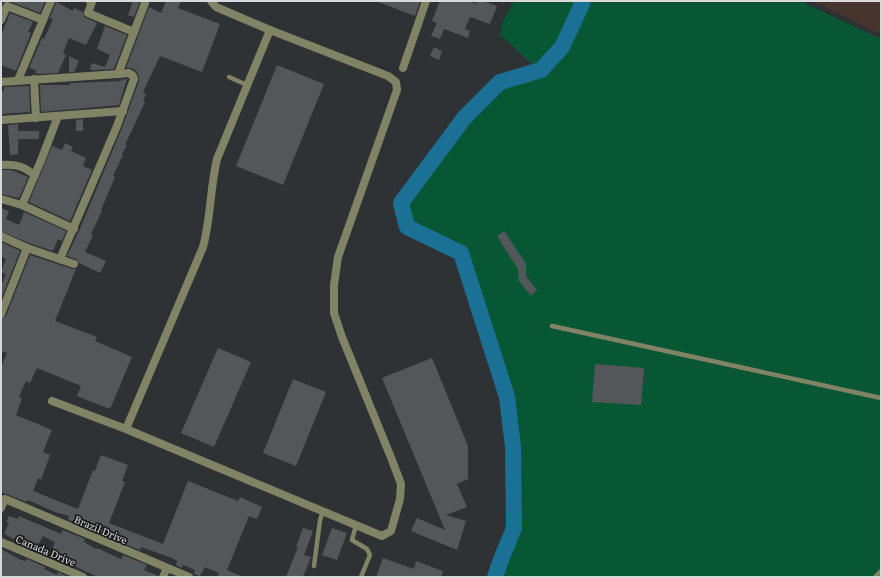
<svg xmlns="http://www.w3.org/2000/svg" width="882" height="578" font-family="Literata,serif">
  <rect width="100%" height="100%" fill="#2f3234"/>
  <polygon fill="#47342d" points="812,1 881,1 881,29 879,33"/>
  <polygon fill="#085734" points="513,1 585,1 585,4 585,1 800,1 881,39 881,577 499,577 505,559 519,526 516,451 510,397 464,250 411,225 405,205 467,119 503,86 542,73 500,35 503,21 512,5"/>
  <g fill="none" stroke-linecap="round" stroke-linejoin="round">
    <polyline stroke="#1a7195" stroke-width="16" points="495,577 502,557 514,528 513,447 507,397 461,253 407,227 401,203 464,118 500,82 541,70 562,47 582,4 581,1"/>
  </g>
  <g fill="#54575a">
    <polygon points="9,1 45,1 40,13"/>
    <polygon points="133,1 140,1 134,17 128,15"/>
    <polygon points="166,1 181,1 178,8 220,24 202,72 160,56 143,92 146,94 143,101 145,102 125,145 127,145 122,154 123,155 113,176 115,177 101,210 102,211 91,234 93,235 85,252 106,261 100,273 79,263 76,259 67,256 79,231 122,128 139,81 139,77 137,72 132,68 126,68 149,7 161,13"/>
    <polygon points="376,1 420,1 415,16"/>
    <polygon points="440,1 469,1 476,4 477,1 482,1 497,6 490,24 470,17 465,29 470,31 468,38 444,29 440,39 431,36 437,23 432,21"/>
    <polygon points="56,2 73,11 74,8 83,12 84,17 97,23 86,45 69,38 63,53 66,55 58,73 39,74 35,73 36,70 29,68 42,38 44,39 53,19 50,18"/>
    <polygon points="10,13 33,22 28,32 31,33 16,71 1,65 1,36"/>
    <polygon points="105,26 127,35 114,69 92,70 90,69 92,63 105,67 110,55 97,49"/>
    <polygon points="434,47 442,51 439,60 430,56"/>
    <polygon points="69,56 79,61 74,72 69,72"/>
    <polygon points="277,65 324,84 283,185 236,166"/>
    <polygon points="127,79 119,105 41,112 40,85 70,85 70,83 72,83 123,81 118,80"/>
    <polygon points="29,86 30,112 1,114 1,91 4,91 4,87"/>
    <polygon points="83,119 83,131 76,131 76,120"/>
    <polygon points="18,124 18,131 39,131 39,139 18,139 18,154 10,155 8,125"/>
    <polygon points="65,143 73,147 71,151 86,158 83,166 92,170 70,221 29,202 52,146 62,150"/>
    <polygon points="1,170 11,170 28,177 19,198 1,194"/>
    <polygon points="1,208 9,211 6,219 19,225 24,212 66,231 62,241 58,239 53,251 29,243 1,231"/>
    <polygon points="504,231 526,264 526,276 537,290 531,296 519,281 518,269 497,236"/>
    <polygon points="1,242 20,251 1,299 1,286 6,274 1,272 6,259 1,256"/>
    <polygon points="30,255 72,269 76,269 55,321 97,337 95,341 132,357 110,409 77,396 81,386 37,368 30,383 26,381 19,397 22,398 16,415 52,430 43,452 50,455 41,480 38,478 33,491 78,509 93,470 95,471 101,455 128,465 122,481 125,482 109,523 163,544 188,481 238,501 240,497 262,507 257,519 249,516 227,570 243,577 217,577 219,573 205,567 200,576 194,574 195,570 183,565 182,568 176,565 177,561 172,558 141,547 140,550 122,543 124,539 105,531 103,535 69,520 69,519 68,518 69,516 55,512 28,500 27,502 1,492 1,367 7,353 1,351 1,319 6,316"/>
    <polygon points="218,348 251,362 214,447 181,433"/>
    <polygon points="432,358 468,446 468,479 457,484 467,507 446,515 466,521 457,550 411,531 417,518 445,530 382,378"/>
    <polygon points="595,364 644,368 641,405 592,402"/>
    <polygon points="293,379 326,392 296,466 263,453"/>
    <polygon points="9,516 18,519 19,516 61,534 63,530 85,539 84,542 96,549 97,548 121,559 123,555 147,565 144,570 158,576 158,577 98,577 74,566 73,567 50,555 55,542 43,536 35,550 4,534 9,523 6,522"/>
    <polygon points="303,528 313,531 304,555 311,557 303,577 286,577 298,547 296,547"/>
    <polygon points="332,528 347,533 337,560 322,555"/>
    <polygon points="1,549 21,560 25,561 27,559 45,567 44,569 57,575 58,572 69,577 1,577"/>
    <polygon points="383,558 414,569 416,561 443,571 441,577 376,577"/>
  </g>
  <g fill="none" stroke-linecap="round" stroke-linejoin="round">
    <g stroke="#818365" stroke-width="4.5">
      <polyline points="229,77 247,85"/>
      <polyline points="552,326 881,398"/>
      <polyline points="356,525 352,540 367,549 370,555 361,577"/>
      <polyline points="314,566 320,520 323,511"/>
      <polyline points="875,577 881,571"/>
    </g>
    <g stroke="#818365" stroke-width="8">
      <polyline points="90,1 92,2 88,13 134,32"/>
      <polyline points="1,20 7,6 43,20"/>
      <polyline points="403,68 426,1"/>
      <polyline points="34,79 36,118"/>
      <polyline points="18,80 51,1"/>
      <polyline points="1,82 118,74"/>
      <polyline points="1,120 123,111"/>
      <path d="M1,165C17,164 22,166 35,175"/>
      <polyline points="1,199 22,205 74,229"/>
      <polyline points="22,205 42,158 58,116"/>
      <polyline points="1,236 27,248 74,264"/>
      <polyline points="60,259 117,126 134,79 133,76 129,73 118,74 145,3"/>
      <polyline points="1,314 27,248"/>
      <polyline points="52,401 126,429 382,536 391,531 400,499 401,484 392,460 342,337 334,313 334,285 338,257 397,90 396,82 388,76 270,30 216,7 211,1"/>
      <path d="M126,429L203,247C211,218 210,188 217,159L270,30"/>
      <polyline points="1,508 5,499 189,577"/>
      <polyline points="1,542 83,577"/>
      <polyline points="163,577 167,568"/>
    </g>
  </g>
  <g text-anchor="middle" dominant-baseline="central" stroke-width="3.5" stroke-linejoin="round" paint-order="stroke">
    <g font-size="10" fill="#d7d9da" stroke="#18191b">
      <text transform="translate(101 529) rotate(23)">Brazil Drive</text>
      <text transform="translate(46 550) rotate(23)">Canada Drive</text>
    </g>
  </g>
  <rect width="882" height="578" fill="none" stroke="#d7d9da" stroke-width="4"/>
</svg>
